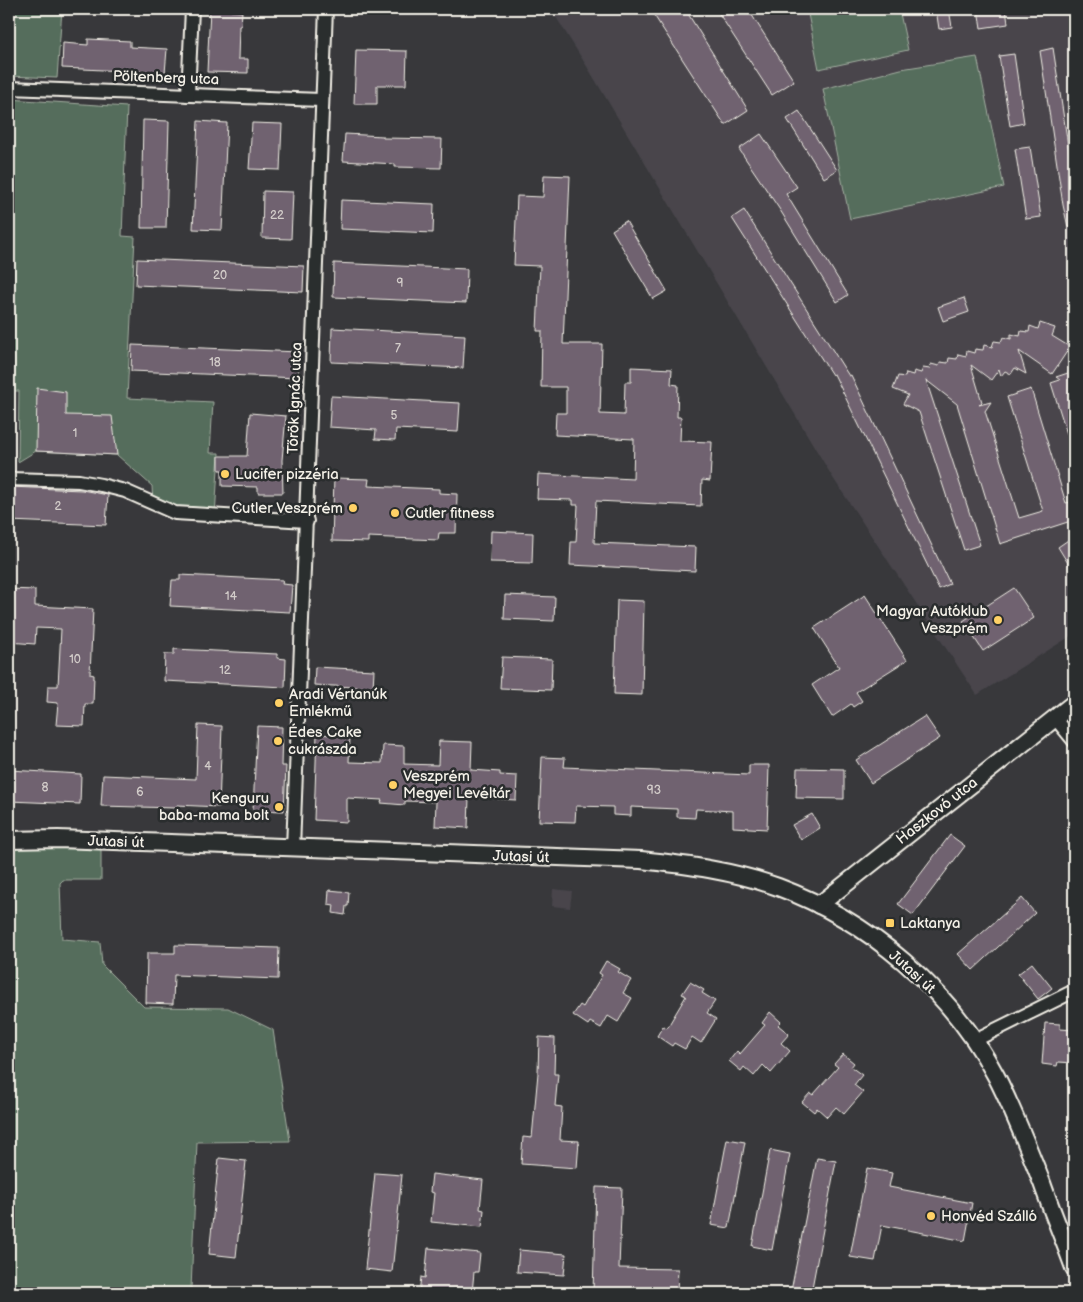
<svg xmlns="http://www.w3.org/2000/svg" width="1083" height="1302" font-family="'Balsamiq Sans',sans-serif">
  <rect width="100%" height="100%" fill="#38383b"/>
  <filter id="ink" filterUnits="userSpaceOnUse"><feTurbulence type="fractalNoise" baseFrequency=".02" numOctaves="2"/><feDisplacementMap in="SourceGraphic" scale="10" xChannelSelector="R" yChannelSelector="G"/><feConvolveMatrix kernelMatrix="1 2 1 2 8 2 1 2 1" color-interpolation-filters="sRGB"/></filter>
  <g filter="url(#ink)">
    <g fill="#48454b">
      <polygon points="551,9 1074,9 1074,634 977,695 833,478 591,73"/>
      <polygon points="553,889 572,891 570,908 552,906"/>
    </g>
    <g fill="#546d5b" stroke="#a4afa2">
      <polygon points="9,9 62,9 57,78 9,76"/>
      <polygon points="807,9 899,9 908,50 819,69"/>
      <polygon points="977,57 1004,187 850,219 823,89 901,69"/>
      <polygon points="9,99 127,107 122,236 135,237 127,398 213,402 210,453 219,453 215,516 153,504 152,486 117,455 36,451 18,462 19,391 9,391"/>
      <polygon points="9,838 101,839 101,880 63,880 60,883 62,939 100,942 102,965 144,1007 228,1008 273,1030 290,1141 197,1142 191,1290 205,1293 9,1293"/>
    </g>
    <g fill="#6f6270" stroke="#f4f1e8">
      <polygon points="210,9 231,9 231,11 242,12 241,26 239,26 238,59 248,59 248,73 207,72"/>
      <polygon points="650,9 685,9 748,110 725,125"/>
      <polygon points="716,9 748,9 794,81 772,95"/>
      <polygon points="936,9 949,9 952,27 939,29"/>
      <polygon points="978,9 1006,9 1008,24 981,28"/>
      <polygon points="88,39 130,41 130,47 167,49 165,73 62,68 63,43 88,45"/>
      <polygon points="1053,48 1074,184 1074,226 1068,227 1063,205 1040,51"/>
      <polygon points="356,50 407,51 406,85 377,85 377,104 354,104"/>
      <polygon points="1014,54 1024,123 1010,126 999,56"/>
      <polygon points="799,111 837,170 824,178 787,119"/>
      <polygon points="143,120 169,121 166,228 141,228"/>
      <polygon points="198,121 227,123 222,230 193,229"/>
      <polygon points="252,123 282,124 280,170 249,169"/>
      <polygon points="345,134 383,136 383,138 442,139 441,168 395,167 395,164 343,161"/>
      <polygon points="761,134 797,187 786,194 848,295 837,302 780,210 739,149"/>
      <polygon points="1030,147 1041,217 1026,219 1015,149"/>
      <polygon points="544,175 570,176 563,344 602,344 600,414 624,415 625,382 631,382 631,367 672,369 671,384 678,385 677,417 681,417 680,441 712,442 710,481 702,480 701,506 596,501 594,543 696,547 695,571 570,565 571,542 576,542 578,505 573,505 573,500 537,499 538,474 633,479 634,439 555,435 556,413 566,413 566,387 541,387 542,331 537,331 540,266 514,265 517,196 543,197"/>
      <polygon points="263,191 293,192 291,239 262,238"/>
      <polygon points="341,200 434,204 433,233 340,229"/>
      <polygon points="744,210 849,376 851,375 950,584 939,589 834,374 832,375 732,218"/>
      <polygon points="626,221 667,291 653,299 612,230"/>
      <polygon points="137,259 304,266 303,292 136,285"/>
      <polygon points="334,263 467,269 466,303 333,297"/>
      <polygon points="964,298 969,312 943,321 938,307"/>
      <polygon points="1040,323 1055,328 1052,336 1070,347 1052,374 1019,351 1026,374 1015,368 1011,374 1005,371 1001,376 999,369 991,380 971,365 982,402 979,405 991,402 985,411 1019,518 1043,511 1007,397 1031,389 1066,503 1074,501 1074,520 1000,544 957,404 926,380 980,545 964,550 919,412 903,404 908,395 893,389 898,376 905,377 906,373 913,375 914,371 921,373 923,368 930,369 931,364 939,366 940,362 948,363 949,358 957,359 958,354 966,356 967,351 974,353 975,349 983,350 984,345 992,347 994,341 1001,342 1003,337 1011,339 1011,334 1020,336 1021,331 1029,332 1030,326 1038,329"/>
      <polygon points="332,328 465,335 463,368 331,362"/>
      <polygon points="132,345 299,352 298,378 131,371"/>
      <polygon points="1074,371 1074,450 1072,450 1051,383 1060,380 1056,377"/>
      <polygon points="37,388 66,392 66,415 112,416 117,455 36,451"/>
      <polygon points="331,396 460,403 458,432 396,429 395,440 375,439 376,430 329,427"/>
      <polygon points="250,413 286,416 282,460 283,493 258,493 258,487 222,486 222,470 219,470 219,456 247,456"/>
      <polygon points="334,478 369,479 368,486 439,489 439,493 457,494 456,533 439,533 438,540 368,537 368,542 332,541"/>
      <polygon points="9,487 82,490 108,495 106,525 9,521"/>
      <polygon points="491,531 533,533 532,563 490,562"/>
      <polygon points="1074,536 1074,573 1058,547"/>
      <polygon points="180,575 283,580 282,584 292,585 290,612 170,606 172,580 180,580"/>
      <polygon points="1014,588 1034,618 983,651 963,621"/>
      <polygon points="9,589 35,590 35,606 93,609 90,674 94,675 93,704 85,704 84,726 56,725 58,703 47,702 48,686 58,686 61,629 36,628 35,644 9,642"/>
      <polygon points="505,595 555,597 554,621 504,619"/>
      <polygon points="865,595 907,660 856,692 862,701 853,707 851,704 832,717 812,685 839,667 814,628"/>
      <polygon points="617,600 644,601 642,695 614,694"/>
      <polygon points="174,649 277,654 277,658 286,659 285,687 164,681 165,654 174,654"/>
      <polygon points="502,657 552,659 551,690 500,688"/>
      <polygon points="315,667 374,670 373,688 314,685"/>
      <polygon points="925,716 940,738 871,783 856,760"/>
      <polygon points="198,725 222,726 219,807 177,805 177,808 101,806 103,775 196,779"/>
      <polygon points="257,726 282,727 281,766 286,766 284,811 253,810"/>
      <polygon points="317,734 350,736 349,762 382,763 383,745 404,746 404,764 438,765 439,741 472,742 471,770 500,772 500,775 517,776 516,800 469,797 468,828 435,826 436,802 405,801 405,805 381,803 382,800 347,798 347,822 314,820"/>
      <polygon points="542,757 565,758 564,767 749,775 749,765 769,765 767,829 733,827 733,811 696,809 695,818 677,817 677,809 631,807 631,816 613,815 613,807 576,806 575,822 539,821"/>
      <polygon points="797,768 844,769 844,799 796,798"/>
      <polygon points="9,770 81,774 80,804 9,801"/>
      <polygon points="812,814 820,828 801,840 792,825"/>
      <polygon points="950,835 965,846 913,915 898,904"/>
      <polygon points="329,890 349,892 348,906 346,906 345,915 333,913 334,905 328,904"/>
      <polygon points="1022,898 1035,913 973,970 958,954"/>
      <polygon points="175,945 279,948 278,979 174,975 173,1004 146,1003 147,953 175,953"/>
      <polygon points="606,961 620,969 618,972 631,980 623,993 632,998 618,1022 608,1016 601,1028 590,1022 588,1025 573,1015 580,1005 583,1007 602,975 599,973"/>
      <polygon points="1032,963 1052,988 1038,999 1018,974"/>
      <polygon points="690,982 704,990 702,993 715,1001 707,1013 716,1019 701,1043 692,1037 685,1049 674,1043 672,1046 657,1036 663,1026 667,1028 686,996 682,994"/>
      <polygon points="770,1012 781,1022 778,1025 789,1034 781,1043 790,1051 771,1073 763,1065 754,1076 744,1067 741,1071 729,1061 737,1051 740,1054 765,1025 762,1023"/>
      <polygon points="1045,1023 1060,1024 1060,1029 1074,1030 1074,1063 1058,1062 1057,1066 1042,1064"/>
      <polygon points="539,1037 555,1038 554,1074 558,1074 555,1106 562,1107 560,1140 579,1141 577,1168 521,1164 523,1137 532,1138 538,1073"/>
      <polygon points="843,1054 854,1063 851,1067 862,1075 854,1085 863,1092 844,1114 836,1107 827,1117 817,1108 814,1112 802,1102 810,1093 813,1095 838,1067 834,1064"/>
      <polygon points="727,1139 745,1142 729,1228 711,1225"/>
      <polygon points="770,1150 790,1154 772,1250 752,1246"/>
      <polygon points="219,1158 246,1161 236,1257 209,1254"/>
      <polygon points="817,1158 836,1161 811,1293 803,1293 791,1291"/>
      <polygon points="867,1168 892,1173 889,1187 972,1203 965,1241 882,1225 875,1261 850,1257"/>
      <polygon points="375,1173 402,1175 392,1272 365,1269"/>
      <polygon points="432,1174 483,1180 480,1209 484,1210 482,1227 431,1222 434,1193 430,1192"/>
      <polygon points="596,1187 622,1188 619,1268 678,1269 677,1293 619,1292 619,1293 593,1293"/>
      <polygon points="428,1248 480,1253 478,1272 474,1272 472,1293 419,1293 421,1277 425,1278"/>
      <polygon points="519,1250 566,1254 564,1275 517,1272"/>
    </g>
    <g fill="none" stroke-linecap="round" stroke-linejoin="round">
      <g stroke="#f4f1e8" stroke-width="16">
        <g id="minor">
          <polyline points="9,88 321,100"/>
          <polyline points="188,95 192,9"/>
          <polyline points="9,479 79,481 101,485 125,491 175,513 307,521"/>
          <polyline points="1055,718 1074,741"/>
          <polyline points="293,848 326,9"/>
          <polyline points="975,1040 1074,991"/>
        </g>
      </g>
      <g stroke="#f4f1e8" stroke-width="20">
        <g id="tertiary">
          <path d="M9,840L58,839L641,860C688,865 734,871 778,887C868,920 951,990 996,1076C1014,1111 1028,1147 1042,1183C1052,1212 1064,1240 1074,1268"/>
          <polyline points="819,905 1074,703"/>
        </g>
      </g>
      <use href="#minor" stroke="#2a2d2e" stroke-width="12"/>
      <use href="#tertiary" stroke="#2a2d2e" stroke-width="16"/>
    </g>
  </g>
  <g fill="#ffd166" stroke="#2a2d2e" stroke-width="2">
    <circle cx="225" cy="474" r="5"/>
    <circle cx="353" cy="508" r="5"/>
    <circle cx="395" cy="513" r="5"/>
    <circle cx="998" cy="620" r="5"/>
    <circle cx="279" cy="703" r="5"/>
    <circle cx="278" cy="741" r="5"/>
    <circle cx="393" cy="785" r="5"/>
    <circle cx="279" cy="807" r="5"/>
    <rect x="885" y="918" width="10" height="10" rx="2.5"/>
    <circle cx="931" cy="1216" r="5"/>
  </g>
  <g text-anchor="middle" dominant-baseline="central" stroke-width="5" stroke-linejoin="round" paint-order="stroke">
    <g font-size="12" fill="#d3cdca">
      <text x="277" y="215">22</text>
      <text x="220" y="275">20</text>
      <text x="400" y="283">9</text>
      <text x="398" y="348">7</text>
      <text x="215" y="362">18</text>
      <text x="394" y="415">5</text>
      <text x="75" y="433">1</text>
      <text x="58" y="506">2</text>
      <text x="231" y="596">14</text>
      <text x="75" y="659">10</text>
      <text x="225" y="670">12</text>
      <text x="208" y="766">4</text>
      <text x="45" y="787">8</text>
      <text x="654" y="790">93</text>
      <text x="140" y="792">6</text>
    </g>
    <g font-size="15" fill="#f4f1e8" stroke="#2a2d2e">
      <text transform="translate(166 78) rotate(2)">Pöltenberg utca</text>
      <text transform="translate(295 398) rotate(-88)">Török Ignác utca</text>
      <text transform="translate(937 811) rotate(-38)">Haszkovó utca</text>
      <text transform="translate(116 842) rotate(2)">Jutasi út</text>
      <text transform="translate(521 857) rotate(2)">Jutasi út</text>
      <text transform="translate(912 972) rotate(42)">Jutasi út</text>
    </g>
    <g font-size="15" fill="#f4f1e8" stroke="#2a2d2e" text-anchor="start">
      <text x="235" y="474">Lucifer pizzéria</text>
      <text x="343" y="508" text-anchor="end">Cutler Veszprém</text>
      <text x="405" y="513">Cutler fitness</text>
      <text x="988" y="611" text-anchor="end">Magyar Autóklub<tspan x="988" dy="17">Veszprém</tspan></text>
      <text x="289" y="694">Aradi Vértanúk<tspan x="289" dy="17">Emlékmű</tspan></text>
      <text x="288" y="732">Édes Cake<tspan x="288" dy="17">cukrászda</tspan></text>
      <text x="403" y="776">Veszprém<tspan x="403" dy="17">Megyei Levéltár</tspan></text>
      <text x="269" y="798" text-anchor="end">Kenguru<tspan x="269" dy="17">baba-mama bolt</tspan></text>
      <text x="900" y="923">Laktanya</text>
      <text x="941" y="1216">Honvéd Szálló</text>
    </g>
  </g>
  <rect width="1083" height="1302" fill="none" stroke="#2a2d2e" stroke-width="30"/>
  <rect x="15" y="15" width="1053" height="1272" fill="none" stroke="#f4f1e8" stroke-width="2" filter="url(#ink)"/>
</svg>
